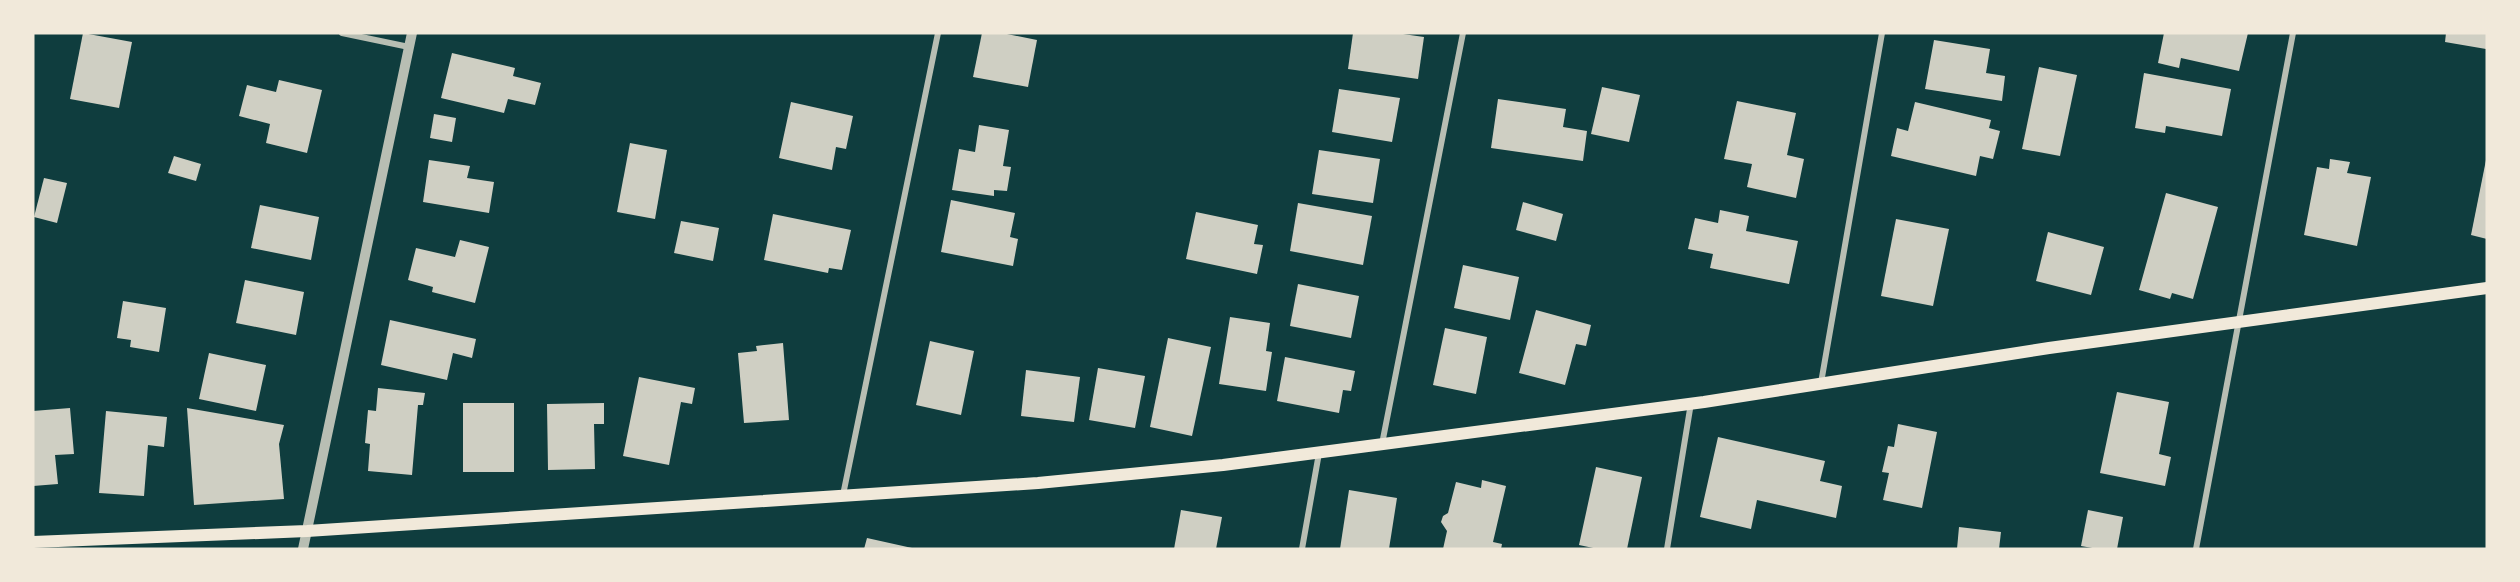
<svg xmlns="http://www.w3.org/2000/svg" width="2520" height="582" font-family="Roboto,sans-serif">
  <rect width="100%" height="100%" fill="#0f3d3e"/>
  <g fill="#cfcfc3">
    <polygon points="83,33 132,42 119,108 70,99"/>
    <polygon points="982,33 1002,33 1037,40 1028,87 973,77"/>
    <polygon points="1353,33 1396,33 1424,37 1418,79 1348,69"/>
    <polygon points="2164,33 2248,33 2239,71 2181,58 2179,68 2158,63"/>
    <polygon points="2446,33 2487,33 2486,49 2445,42"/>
    <polygon points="1934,40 1990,49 1986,73 2005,76 2002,101 1925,89"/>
    <polygon points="452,53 515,68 513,76 541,83 535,105 508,99 504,113 441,98"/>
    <polygon points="2039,67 2077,75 2060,156 2022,149"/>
    <polygon points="2144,73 2231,89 2222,136 2166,126 2165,133 2135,128"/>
    <polygon points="279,80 322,90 307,153 266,143 270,124 239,116 247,85 276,92"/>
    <polygon points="1602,87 1640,95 1629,142 1591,134"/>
    <polygon points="1339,89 1400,98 1392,142 1332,132"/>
    <polygon points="1498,99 1566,109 1563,127 1587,131 1583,161 1491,148"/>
    <polygon points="1737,101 1796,113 1787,155 1804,159 1796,198 1747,187 1752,164 1724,159"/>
    <polygon points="791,102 853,116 846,149 836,147 832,170 779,158"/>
    <polygon points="1915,102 1991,120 1989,128 2000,131 1993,159 1980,156 1976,176 1891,156 1897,128 1908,131"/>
    <polygon points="434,114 456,118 452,142 430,138"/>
    <polygon points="979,125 1009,130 1003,166 1011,167 1007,191 994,190 994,196 952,190 959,149 975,152"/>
    <polygon points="630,143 667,150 655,219 617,212"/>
    <polygon points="1319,150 1380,159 1373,203 1312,194"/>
    <polygon points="174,156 201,164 196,181 168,173"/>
    <polygon points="2330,159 2350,162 2347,173 2371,177 2357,246 2304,235 2317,167 2329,169"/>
    <polygon points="429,160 470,166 467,178 494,182 489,213 423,202"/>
    <polygon points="2486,160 2487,160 2487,239 2471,235"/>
    <polygon points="44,178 67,183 57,223 34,217"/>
    <polygon points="2166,193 2218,207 2193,299 2172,293 2170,299 2139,290"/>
    <polygon points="951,200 1015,213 1010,237 1018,239 1013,266 941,252"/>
    <polygon points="1523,202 1563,214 1556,241 1516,230"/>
    <polygon points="1298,203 1372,216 1363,265 1290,251"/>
    <polygon points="260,205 319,217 311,260 251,248"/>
    <polygon points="1720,210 1749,216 1746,231 1798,241 1789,284 1710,268 1713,254 1688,249 1695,218 1718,223"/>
    <polygon points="1196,212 1258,225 1254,244 1263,245 1257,274 1186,259"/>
    <polygon points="773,214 851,230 842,270 829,268 828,273 764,260"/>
    <polygon points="1896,219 1949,229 1933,306 1881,296"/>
    <polygon points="681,221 719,228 713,261 674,253"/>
    <polygon points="2048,232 2104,247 2091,295 2036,281"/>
    <polygon points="460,240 489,247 475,303 432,292 433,287 408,280 416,248 455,257"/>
    <polygon points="1463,265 1519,277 1510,320 1454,308"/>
    <polygon points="245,280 304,292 296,335 236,323"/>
    <polygon points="1298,284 1359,296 1351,338 1290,326"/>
    <polygon points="123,301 166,308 159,352 130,347 131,340 117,338"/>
    <polygon points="1536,310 1591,325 1586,346 1576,344 1565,385 1519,373"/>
    <polygon points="1230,317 1270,323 1266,351 1272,352 1266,391 1219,384"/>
    <polygon points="390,320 476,339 472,358 453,353 447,380 381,365"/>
    <polygon points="1445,328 1487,337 1476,394 1433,385"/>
    <polygon points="1168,338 1211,347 1192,436 1150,427"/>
    <polygon points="930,341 974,351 961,415 916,405"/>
    <polygon points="783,343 789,420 744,423 738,353 757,351 756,346"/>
    <polygon points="209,353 266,365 256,411 199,399"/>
    <polygon points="1285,357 1355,371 1351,391 1343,390 1339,413 1277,401"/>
    <polygon points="1098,368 1145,376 1135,428 1089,420"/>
    <polygon points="1026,370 1080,377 1074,422 1021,416"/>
    <polygon points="639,377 695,388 692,404 681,402 669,465 623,456"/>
    <polygon points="378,388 425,393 423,405 418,405 412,475 368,471 370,444 365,443 368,410 376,411"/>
    <polygon points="2117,392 2169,402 2159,454 2171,457 2165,486 2100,473"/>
    <rect x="463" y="403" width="51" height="69"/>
    <polygon points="604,403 604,424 594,424 595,469 548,470 547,404"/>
    <polygon points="70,408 74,454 55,455 58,484 33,486 33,411"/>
    <polygon points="187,408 284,425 279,444 284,499 194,505"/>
    <polygon points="106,411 167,417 164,447 148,445 144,496 99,493"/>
    <polygon points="1898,424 1937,432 1922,508 1883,500 1889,473 1882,472 1888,446 1894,447"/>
    <polygon points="1718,437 1825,461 1820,481 1842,486 1836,518 1757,500 1751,529 1700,517"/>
    <polygon points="1596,467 1642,477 1627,549 1598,549 1579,545"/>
    <polygon points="1482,480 1506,486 1493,542 1502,544 1501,549 1443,549 1447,531 1441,522 1443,516 1448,513 1456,482 1481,488"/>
    <polygon points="1349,490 1397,498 1389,549 1340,549"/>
    <polygon points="1181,510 1222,517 1216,549 1174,549"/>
    <polygon points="2088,510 2123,517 2117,549 2098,549 2081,546"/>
    <polygon points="1959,527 2001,532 1999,549 1957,549"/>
    <polygon points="867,538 912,548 912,549 864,549"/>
  </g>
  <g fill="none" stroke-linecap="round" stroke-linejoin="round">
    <g stroke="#b8beb3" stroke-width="6">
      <polyline points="342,33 409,47"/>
      <polyline points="1821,383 1882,33"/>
      <polyline points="1382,444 1463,33"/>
      <polyline points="843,495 938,33"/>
      <polyline points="1302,549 1319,453"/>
      <polyline points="1667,549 1691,403"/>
      <polyline points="2196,549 2293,33"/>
    </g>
    <polyline stroke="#b8beb3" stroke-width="10" points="303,549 412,33"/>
    <polyline stroke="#f1e9da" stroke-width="12" points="33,542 307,531 1038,483 1223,465 1704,402 2049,348 2487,288"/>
  </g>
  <rect width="2520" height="582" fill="none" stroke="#f1e9da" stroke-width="69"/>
</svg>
